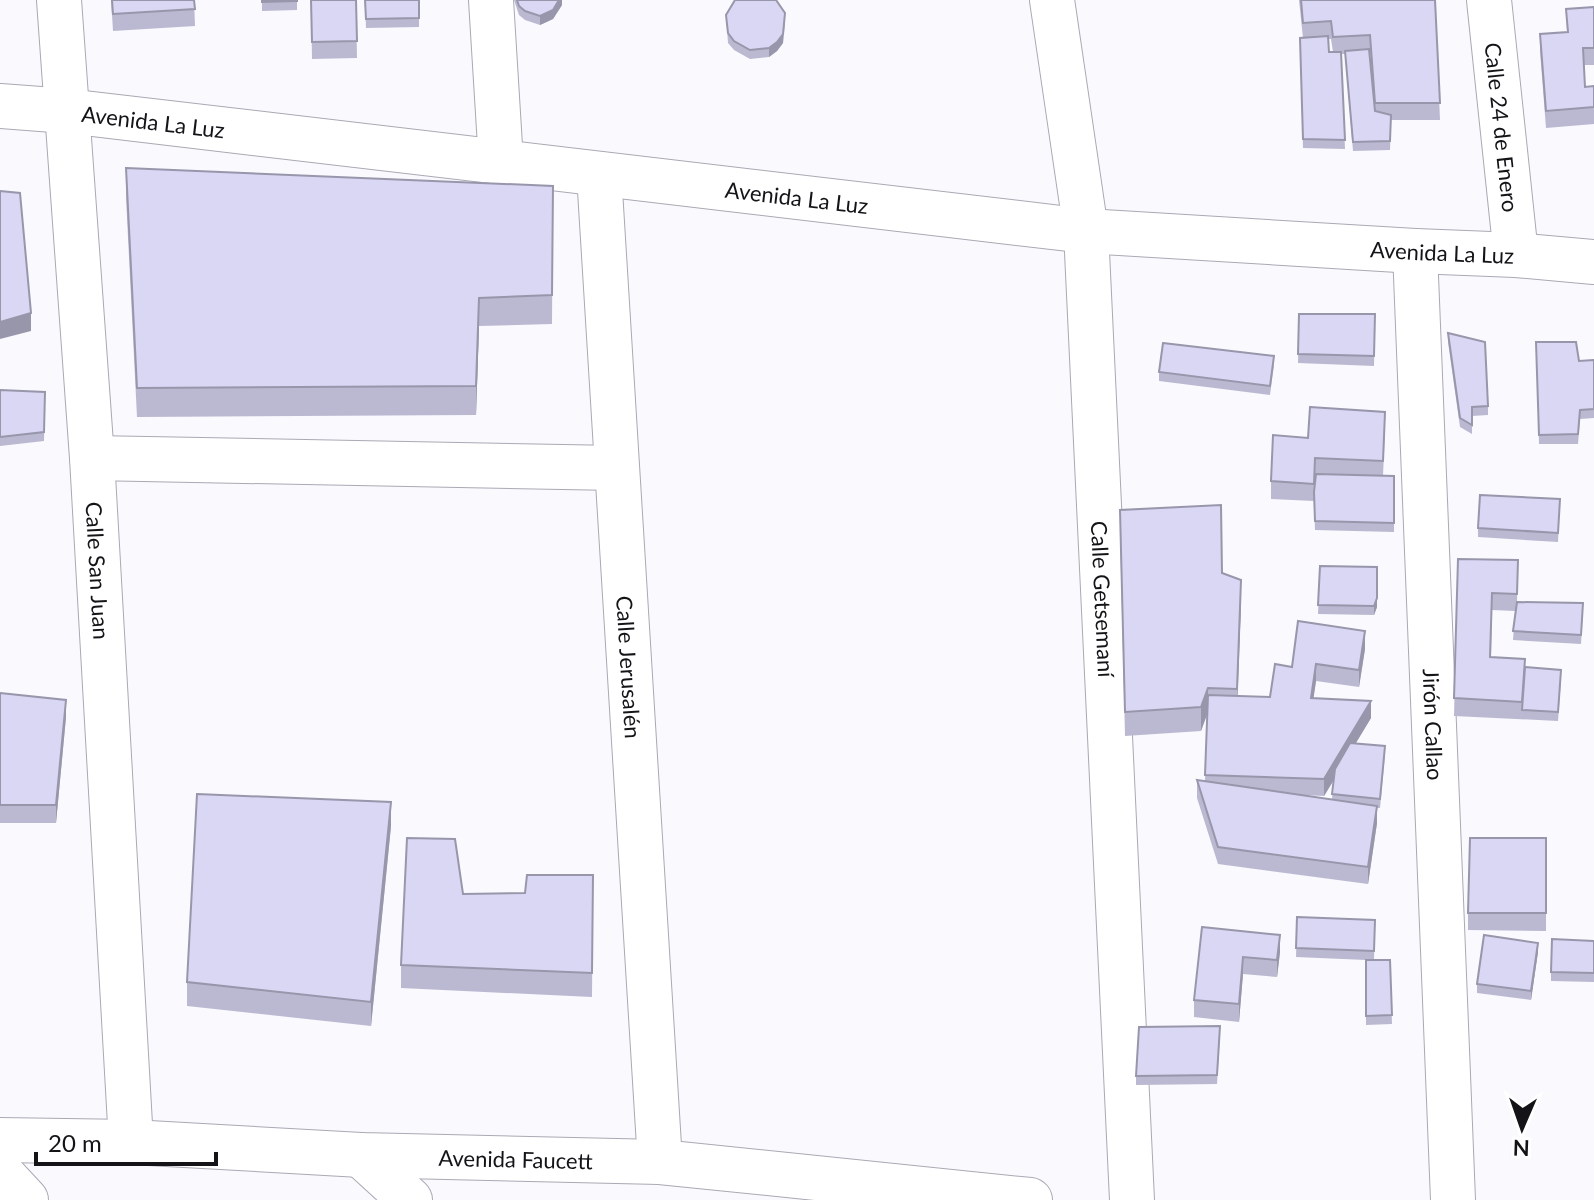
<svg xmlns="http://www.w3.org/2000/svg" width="1594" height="1200" font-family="Lato,sans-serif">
  <rect width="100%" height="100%" fill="#f9f9fe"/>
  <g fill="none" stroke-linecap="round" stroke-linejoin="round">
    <g stroke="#aaa9b4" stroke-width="46">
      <g id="street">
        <path id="s1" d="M59,0L92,458L131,1142"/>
        <polyline points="491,0 501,162"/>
        <path id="s2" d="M1052,0L1086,231L1132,1200"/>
        <path id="s3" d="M1489,0L1516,255"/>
        <path id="s4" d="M0,106L67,111L1086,231L1415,251L1516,255L1594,262"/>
        <path id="s5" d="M599,174L660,1162"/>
        <path id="s6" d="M1415,251L1453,1200"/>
        <polyline points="92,458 617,468"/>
        <path id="s7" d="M0,1140L131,1142L361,1155L660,1162L1030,1200"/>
        <polyline points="361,1155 410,1200"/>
        <polyline points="0,1172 26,1200"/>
      </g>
    </g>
    <use href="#street" stroke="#fff" stroke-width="44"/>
  </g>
  <g fill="#bbb9d2" fill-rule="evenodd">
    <polygon points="111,0 194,0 195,26 113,31"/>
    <polygon points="262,0 297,0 297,10 262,11"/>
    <polygon points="311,0 356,0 357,58 312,59"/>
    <polygon points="365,0 419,0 419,27 366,28"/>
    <polygon points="514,0 562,0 562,5 553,19 540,25 525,20 519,15"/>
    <path d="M1299,0H1435L1440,120H1391L1390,150L1353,151L1345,54H1341L1345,149L1303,148L1300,48L1303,38ZM1328,39H1331L1333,52H1329ZM1369,52H1370L1373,92Z"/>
    <polygon points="1594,7 1594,65 1584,65 1585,87 1594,86 1594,124 1546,128 1540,51 1540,34 1567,32 1566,9"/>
    <polygon points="726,15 785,23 783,43 777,51 769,57 750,59 734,50 728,43"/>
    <polygon points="126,168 553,186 552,324 479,326 476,415 137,417 126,197"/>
    <polygon points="1299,314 1375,314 1374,366 1298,363"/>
    <polygon points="1448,333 1488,406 1488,415 1472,416 1472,434 1460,427 1448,342"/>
    <polygon points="1536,342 1579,361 1594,360 1594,418 1580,419 1578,444 1539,444"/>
    <polygon points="1274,365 1270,395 1159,381 1159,372"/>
    <polygon points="0,390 45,392 44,441 0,446"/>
    <polygon points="1385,429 1383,476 1394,476 1394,532 1315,530 1314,501 1271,499 1271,481 1308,438"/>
    <polygon points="1560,499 1558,542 1478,537 1478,528"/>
    <path d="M1120,533L1222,573L1241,603L1237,696L1270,697L1292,667L1365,649L1359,687L1316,681L1313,699L1371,718L1355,744L1385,755L1380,808H1377V823L1368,884L1218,864L1197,798V780L1205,781L1207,714L1201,731L1125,736ZM1334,780L1332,799L1303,795L1324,796Z"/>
    <polygon points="1458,559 1518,560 1517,602 1583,612 1581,644 1513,640 1515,611 1492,610 1491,657 1561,680 1558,721 1454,716"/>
    <polygon points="1320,566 1377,567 1377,607 1374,615 1318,614"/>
    <polygon points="0,693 66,717 56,823 0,823"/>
    <polygon points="391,826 371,1026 187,1006 187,982"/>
    <polygon points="1546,838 1546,931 1468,930 1468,913"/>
    <polygon points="593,875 592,997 401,988 401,965 463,894 525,893"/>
    <polygon points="1297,917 1375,920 1374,960 1390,960 1392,1024 1366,1025 1366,960 1296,957"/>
    <polygon points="1202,927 1280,952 1277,977 1243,974 1239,1022 1194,1017 1194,1000"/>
    <polygon points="1594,941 1594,982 1551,981 1551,972"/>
    <polygon points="1538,952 1531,1000 1477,993 1477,984"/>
    <polygon points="1220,1035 1217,1084 1136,1085 1136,1076"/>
  </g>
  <g fill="#9896ab">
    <polygon points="559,0 562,0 562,5 553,19 540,25 540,16"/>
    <polygon points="785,13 783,43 777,51 769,57 769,48"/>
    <polygon points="479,298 479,326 476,415 476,386"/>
    <polygon points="31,313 31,331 0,339 0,322"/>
    <polygon points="1241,580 1241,603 1237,713 1237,689"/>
    <polygon points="1377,598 1377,607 1374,615 1374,606"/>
    <polygon points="1365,631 1365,649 1359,687 1359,670"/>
    <polygon points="1316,664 1316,681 1311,716 1311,698"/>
    <polygon points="1208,688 1208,712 1201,731 1201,707"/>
    <polygon points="66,700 66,717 56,823 56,805"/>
    <polygon points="1371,701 1371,718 1324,796 1324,779"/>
    <polygon points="391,802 391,826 371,1026 371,1002"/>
    <polygon points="1377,806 1377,823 1368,884 1368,867"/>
    <polygon points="1280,935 1280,952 1277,977 1277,960"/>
    <polygon points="1538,943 1538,952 1531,1000 1531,991"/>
    <polygon points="1243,957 1243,974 1239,1022 1239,1004"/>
  </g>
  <g fill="#d9d7f4" stroke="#9896ab" stroke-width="2">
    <polygon points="112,0 194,0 195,9 113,14"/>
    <polygon points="262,0 297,0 297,1 262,2"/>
    <polygon points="311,0 356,0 357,41 312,42"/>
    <polygon points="365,0 419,0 419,18 366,19"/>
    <polygon points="517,0 559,0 553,10 540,16 525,11 519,6"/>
    <polygon points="735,0 776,0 785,13 783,34 777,42 769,48 750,50 734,41 728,33 726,15"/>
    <polygon points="1301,0 1435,0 1440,103 1375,103 1370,35 1333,37 1331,21 1303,23"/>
    <polygon points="1594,7 1594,48 1583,48 1585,87 1594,86 1594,107 1546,111 1540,34 1568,32 1566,9"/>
    <polygon points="1328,36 1329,52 1341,52 1345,140 1303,139 1300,38"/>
    <polygon points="1369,49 1375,111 1391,115 1390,141 1353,142 1345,51"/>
    <polygon points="126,168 553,186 552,295 479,298 476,386 137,388"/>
    <polygon points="0,191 20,193 31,313 0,322"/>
    <polygon points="1299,314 1375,314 1374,356 1298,354"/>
    <polygon points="1448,333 1485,342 1488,406 1472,407 1472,425 1460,418"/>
    <polygon points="1536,342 1576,342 1579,361 1594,360 1594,409 1580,410 1578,434 1539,435"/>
    <polygon points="1163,343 1274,356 1270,386 1159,372"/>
    <polygon points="0,390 45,392 44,432 0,437"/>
    <polygon points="1310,407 1385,412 1383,461 1315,458 1314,484 1271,481 1273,435 1308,438"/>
    <polygon points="1316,474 1394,476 1394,523 1315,521 1314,492"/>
    <polygon points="1480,495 1560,499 1558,533 1478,528"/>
    <polygon points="1221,505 1222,573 1241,580 1237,689 1208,688 1201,707 1125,712 1120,510"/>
    <polygon points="1458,559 1518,560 1517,594 1492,593 1490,657 1525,659 1522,702 1454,698"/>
    <polygon points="1320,566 1377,567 1377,598 1374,606 1318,605"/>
    <polygon points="1517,602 1583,603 1581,635 1513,631"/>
    <polygon points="1298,621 1365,631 1359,670 1316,664 1311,698 1371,701 1324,779 1205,775 1208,695 1270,697 1275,664 1292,667"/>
    <polygon points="1525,667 1561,670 1558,712 1522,710"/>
    <polygon points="0,693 66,700 56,805 0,805"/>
    <polygon points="1350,743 1385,746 1380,799 1332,794 1335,769"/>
    <polygon points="1197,780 1377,806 1368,867 1218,847"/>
    <polygon points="197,794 391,802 371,1002 187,982"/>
    <polygon points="407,838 455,839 463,894 525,893 527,875 593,875 592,973 401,965"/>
    <polygon points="1470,838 1546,838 1546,913 1468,913"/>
    <polygon points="1297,917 1375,920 1374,951 1296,948"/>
    <polygon points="1202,927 1280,935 1277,960 1243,957 1239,1004 1194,1000"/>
    <polygon points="1484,935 1538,943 1531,991 1477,984"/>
    <polygon points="1552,939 1594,941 1594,973 1551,972"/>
    <polygon points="1366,960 1390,960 1392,1015 1366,1016"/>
    <polygon points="1220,1026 1217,1075 1136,1076 1139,1027"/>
  </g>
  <g text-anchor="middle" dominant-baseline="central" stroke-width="6" stroke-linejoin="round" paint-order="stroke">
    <g font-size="22" fill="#141418" stroke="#fff">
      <text stroke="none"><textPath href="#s4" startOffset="154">Avenida La Luz</textPath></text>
      <text stroke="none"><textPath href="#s3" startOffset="128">Calle 24 de Enero</textPath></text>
      <text stroke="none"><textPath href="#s4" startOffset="802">Avenida La Luz</textPath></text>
      <text stroke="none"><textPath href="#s4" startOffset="1450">Avenida La Luz</textPath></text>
      <text stroke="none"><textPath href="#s1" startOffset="572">Calle San Juan</textPath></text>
      <text stroke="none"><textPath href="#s2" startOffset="602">Calle Getsemaní</textPath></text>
      <text stroke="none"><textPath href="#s5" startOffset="494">Calle Jerusalén</textPath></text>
      <text stroke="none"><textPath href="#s6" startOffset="474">Jirón Callao</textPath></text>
      <text stroke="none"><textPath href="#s7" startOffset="516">Avenida Faucett</textPath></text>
    </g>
  </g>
  <g transform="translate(1522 1128) rotate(182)" stroke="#ffffff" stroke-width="6" paint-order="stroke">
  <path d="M0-6L14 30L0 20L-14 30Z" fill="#141418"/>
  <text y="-12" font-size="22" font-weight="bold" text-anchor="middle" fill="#141418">N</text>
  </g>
  <path d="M36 1152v12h180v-12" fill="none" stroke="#141418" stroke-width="4"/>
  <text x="48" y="1152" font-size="24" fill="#141418" stroke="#ffffff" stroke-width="6" paint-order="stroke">20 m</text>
</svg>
